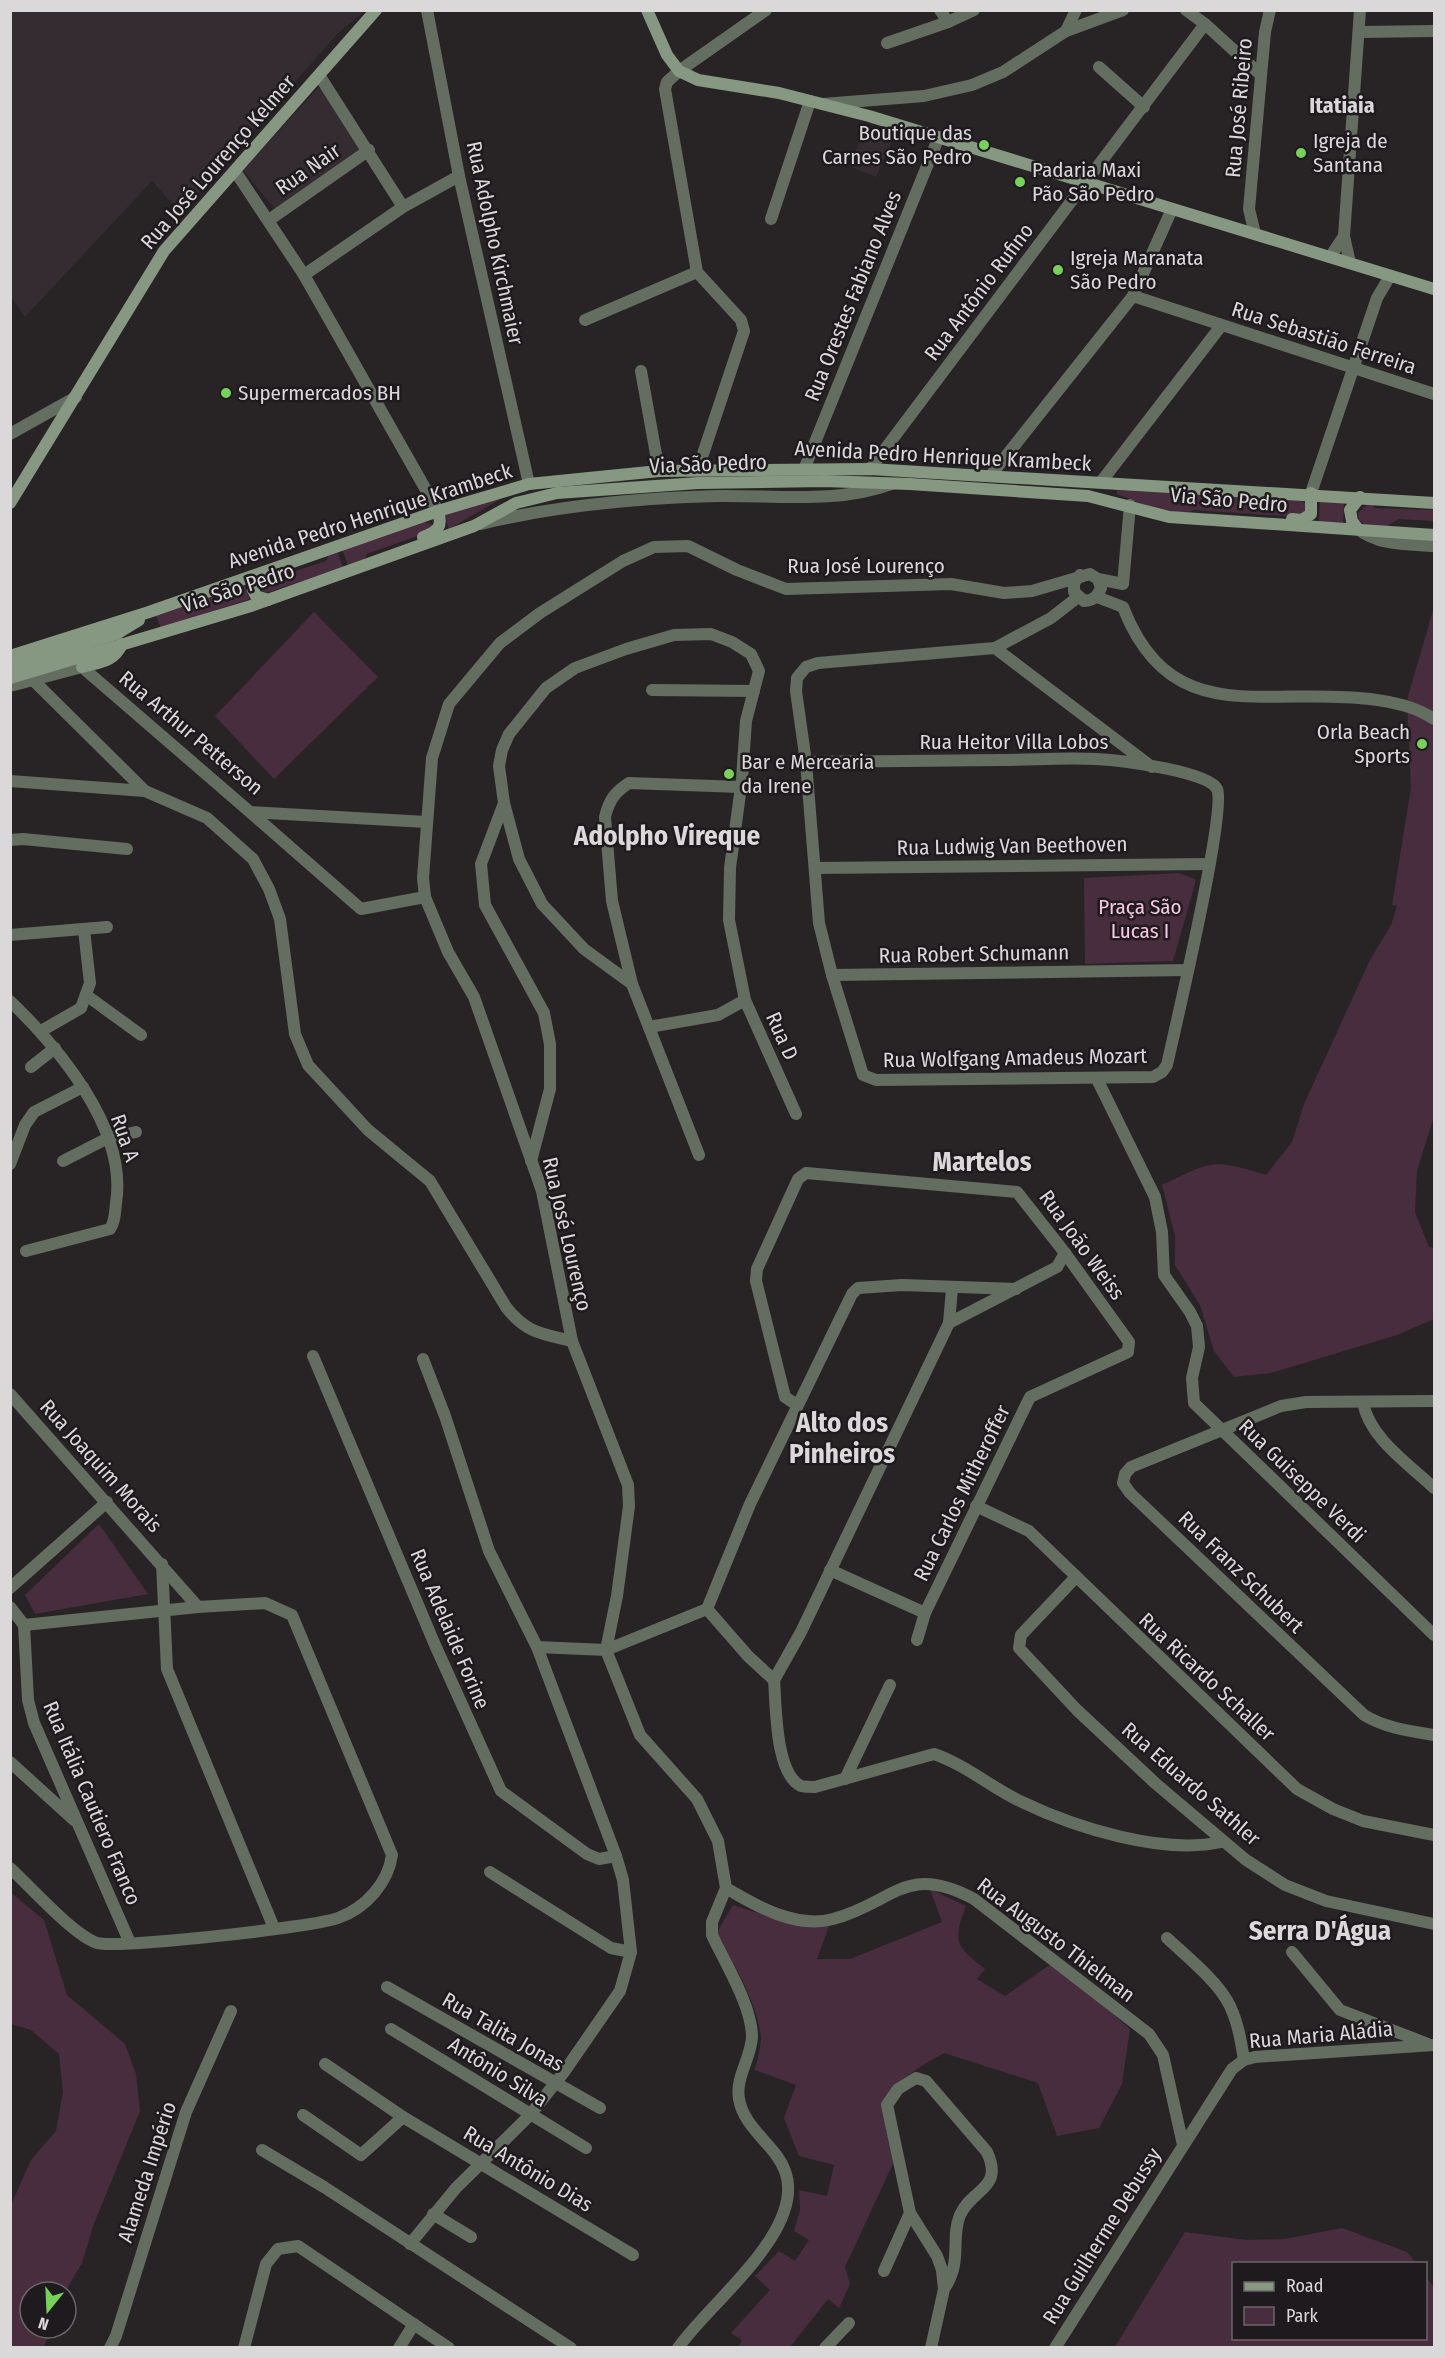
<svg xmlns="http://www.w3.org/2000/svg" width="1445" height="2358" font-family="'Fira Sans Condensed',sans-serif">
  <rect width="100%" height="100%" fill="#282426"/>
  <g fill="#352c32">
    <polygon points="10,11 11,10 365,11 339,32 180,212 152,181 25,317 10,295"/>
    <polygon points="320,86 362,147 275,209 243,170"/>
    <polygon points="865,129 894,136 876,177 849,166"/>
  </g>
  <g fill="#472d3d">
    <path d="M1117,490L1299,500L1305,503L1306,510L1299,517L1194,510C1173,520 1137,501 1117,494Z"/>
    <polygon points="509,494 449,529 444,514"/>
    <polygon points="1320,501 1344,502 1343,523 1319,522"/>
    <polygon points="1367,505 1373,505 1374,508 1434,510 1434,521 1399,519 1387,526 1364,524 1359,520 1358,513"/>
    <polygon points="424,522 434,525 431,531 367,554 364,560 348,565 342,549"/>
    <polygon points="337,551 343,567 266,593 260,589 262,582 326,561 330,553"/>
    <polygon points="244,584 250,599 161,628 155,614"/>
    <path d="M1434,607V1116L1417,1171L1415,1212L1429,1247L1434,1248V1319L1397,1335L1271,1373L1234,1377L1214,1351L1200,1305L1175,1265V1236L1162,1185C1212,1161 1212,1158 1266,1175L1292,1142L1304,1104L1370,960L1391,925L1397,906L1392,905L1411,788L1407,700Z"/>
    <polygon points="314,612 378,677 274,779 215,716"/>
    <polygon points="1179,873 1195,879 1195,884 1173,961 1085,964 1084,878"/>
    <polygon points="99,1524 148,1594 35,1614 25,1595"/>
    <path d="M930,1889L966,1906C952,1942 956,1946 985,1969L977,1979L1005,1996L1054,1962L1130,2029L1122,2084L1099,2128L1057,2136L1038,2083L944,2053C917,2068 902,2077 883,2101L896,2157L845,2267L850,2284L839,2308L828,2299L790,2347H738L742,2340L731,2333L770,2290L755,2276L779,2251L795,2261L809,2240L794,2231L800,2210L799,2190L827,2196L834,2165L799,2156L784,2118L796,2085L755,2070C757,2060 761,2048 761,2037C757,2002 734,1964 716,1934L733,1905L789,1923L829,1926L817,1959H850L942,1922Z"/>
    <polygon points="10,1892 44,1920 67,1995 125,2044 136,2074 140,2111 93,2226 82,2263 65,2292 30,2292 30,2328 51,2328 44,2347 11,2347 11,2205 31,2160 56,2131 63,2092 59,2054 31,2030 11,2024"/>
    <polygon points="1342,2228 1407,2252 1416,2263 1234,2264 1234,2338 1426,2338 1426,2276 1434,2288 1434,2347 1115,2347 1185,2232 1247,2240 1285,2239"/>
  </g>
  <g fill="none" stroke-linecap="round" stroke-linejoin="round">
    <g stroke="#636e60" stroke-width="12">
      <polyline points="427,10 459,176 529,484"/>
      <polyline points="940,10 948,22 974,10"/>
      <polyline points="1186,10 1205,24 1261,75"/>
      <polyline points="1066,31 1076,10"/>
      <polyline points="1360,32 1434,31"/>
      <polyline points="887,43 948,22"/>
      <polyline points="1099,67 1144,107"/>
      <polyline points="319,75 403,207"/>
      <polyline points="823,104 924,96 972,85 1003,72 1066,31 1123,10"/>
      <polyline points="235,171 304,275 438,511"/>
      <polyline points="1085,183 1205,24"/>
      <polyline points="771,219 810,101"/>
      <polyline points="269,220 369,150"/>
      <polyline points="1255,234 1249,209 1265,32 1270,10"/>
      <polyline points="1330,257 1344,236"/>
      <polyline points="1350,263 1344,236 1360,10"/>
      <polyline points="304,275 403,207 459,176"/>
      <polyline points="1133,296 1434,394"/>
      <polyline points="585,320 697,272"/>
      <polyline points="641,371 659,471"/>
      <polyline points="10,434 76,397"/>
      <polyline points="805,467 938,139"/>
      <polyline points="698,469 744,331 741,320 697,272 665,89 667,82 679,71 766,10"/>
      <polyline points="991,475 1133,296 1172,209"/>
      <polyline points="1101,482 1221,326"/>
      <polyline points="1311,493 1377,298 1390,276"/>
      <path d="M481,524C558,505 639,498 718,496C775,495 837,504 891,484"/>
      <path d="M1358,529C1379,546 1409,544 1434,546"/>
      <polyline points="1098,579 1123,584 1130,505"/>
      <path d="M1097,597L1123,607C1171,731 1266,686 1370,699C1393,702 1414,706 1434,719"/>
      <polyline points="995,648 1051,618 1078,597"/>
      <polyline points="34,681 145,791"/>
      <polyline points="10,686 82,667 250,812 426,822"/>
      <polyline points="652,690 754,691"/>
      <path d="M806,762C871,761 936,761 1001,760C1032,760 1065,757 1096,759C1117,760 1209,771 1217,789C1227,810 1175,1028 1167,1065L1162,1072L1153,1077L876,1080L863,1075L832,975L819,923L806,762L796,691L797,678L806,667L818,663L995,648L1152,767"/>
      <polyline points="504,803 519,859 542,904 584,949 632,984 699,1155"/>
      <polyline points="250,812 361,909 425,897"/>
      <polyline points="10,840 23,839 127,849"/>
      <polyline points="815,868 1209,864"/>
      <polyline points="10,935 107,927"/>
      <polyline points="832,975 1188,970"/>
      <path d="M632,984L612,901L605,817C609,800 615,792 629,783L741,787"/>
      <polyline points="86,995 141,1035"/>
      <path d="M10,1001C59,1048 128,1130 116,1203C115,1212 115,1222 110,1229L26,1251"/>
      <polyline points="649,1027 718,1015 745,1000"/>
      <polyline points="41,1031 81,1008 90,983 84,930"/>
      <polyline points="31,1067 55,1048"/>
      <polyline points="1097,1079 1155,1197 1162,1232 1164,1275 1190,1312 1197,1326 1199,1347 1192,1378 1194,1403 1434,1635"/>
      <polyline points="63,1161 108,1138 136,1132"/>
      <polyline points="531,1161 550,1089 550,1044 544,1013 485,905 481,864 504,803 499,766 502,750 509,734 546,688 575,668 626,649 674,635 711,634 732,642 751,654 759,671 746,721 742,779 730,868 729,920 745,1000 796,1114"/>
      <polyline points="10,1164 25,1125 34,1112 83,1087"/>
      <polyline points="949,1323 952,1289"/>
      <path d="M572,1341L542,1191L474,997L448,952L425,897L423,878L432,758L449,704L500,643L540,613L623,561L654,547L688,546L737,570L786,589L951,584L1004,593L1032,591L1090,574L1098,579L1101,588C1097,597 1094,600 1084,601L1074,592V583L1080,575"/>
      <polyline points="313,1356 435,1645 501,1791 587,1854 599,1859 616,1856"/>
      <polyline points="10,1394 198,1607"/>
      <path d="M1434,1401L1306,1402L1281,1406L1131,1467L1125,1474L1123,1483L1130,1493L1364,1715C1385,1728 1410,1731 1434,1735"/>
      <path d="M1363,1402C1369,1438 1409,1464 1434,1488"/>
      <polyline points="797,1405 785,1397 756,1281 757,1269 798,1179 806,1173 1017,1192 1065,1253 1129,1342 1128,1352 1030,1397 925,1613 917,1640"/>
      <polyline points="976,1506 1029,1531 1297,1789 1333,1809 1363,1821 1434,1835"/>
      <polyline points="162,1564 167,1669 274,1928"/>
      <polyline points="830,1570 925,1613"/>
      <polyline points="1076,1577 1021,1635 1019,1648 1077,1710 1155,1783 1246,1860 1285,1885 1326,1901 1434,1924"/>
      <polyline points="10,1588 107,1502"/>
      <polyline points="10,1607 24,1625 28,1700 34,1723 130,1943"/>
      <polyline points="707,1609 748,1656 774,1680"/>
      <polyline points="537,1647 606,1650 707,1609 750,1504 852,1294 858,1288 902,1285 1016,1289"/>
      <path d="M774,1680C776,1704 775,1774 801,1786C805,1787 811,1787 815,1787L934,1754C966,1765 992,1788 1022,1802C1076,1828 1163,1855 1221,1842"/>
      <polyline points="774,1680 801,1632 949,1323 1057,1267 1065,1253"/>
      <polyline points="10,1762 74,1820"/>
      <polyline points="845,1779 890,1685"/>
      <path d="M10,1868C31,1887 72,1934 97,1943C117,1949 314,1927 338,1918C366,1908 388,1883 392,1855L292,1615L265,1603L198,1607L24,1625"/>
      <polyline points="490,1872 611,1948 631,1952"/>
      <path d="M726,1888C756,1906 796,1929 833,1919C894,1903 905,1862 974,1899L1149,2034L1163,2055L1183,2145"/>
      <path d="M1167,1938C1186,1956 1219,1982 1230,2006C1238,2023 1241,2041 1244,2060"/>
      <polyline points="1292,1952 1340,2010 1428,2044"/>
      <polyline points="387,1987 600,2108"/>
      <polyline points="391,2029 586,2148"/>
      <polyline points="325,2064 403,2117 633,2255"/>
      <polyline points="303,2115 361,2155 403,2117"/>
      <polyline points="262,2150 324,2187 571,2348"/>
      <polyline points="433,2214 471,2237"/>
      <polyline points="410,2244 456,2188 530,2115 564,2072 620,1991 631,1952 623,1880 616,1856 537,1647 489,1551 445,1416 423,1359"/>
      <polyline points="884,2271 910,2213"/>
      <polyline points="110,2348 116,2336 186,2112 231,2011"/>
      <polyline points="244,2348 266,2264 278,2249 298,2246 449,2348"/>
      <polyline points="399,2348 414,2324"/>
      <polyline points="825,2348 849,2323"/>
      <path d="M931,2348L944,2289L942,2270L937,2256L910,2213L887,2105L898,2089L916,2078L926,2081L987,2152C1004,2189 972,2188 960,2215C950,2240 963,2261 944,2289"/>
      <polyline points="1055,2348 1232,2069 1244,2060 1255,2057 1434,2045"/>
    </g>
    <g stroke="#636e60" stroke-width="12">
      <polyline points="870,469 1085,183"/>
      <path d="M10,781L145,791L207,818L253,859L269,889L280,919L295,1034L308,1065L368,1130L430,1181L506,1307C526,1333 542,1334 572,1341L628,1485L629,1506L617,1596L606,1650L640,1735L697,1799L718,1841L726,1888L712,1922V1935C725,1963 752,2006 752,2037C751,2058 735,2078 739,2099C744,2129 775,2144 785,2171C807,2230 709,2303 678,2348"/>
    </g>
    <g stroke="#869881" stroke-width="12">
      <polyline points="647,10 667,55 679,71 698,80 779,93 869,116 1434,289"/>
      <polyline points="10,503 164,251 376,10"/>
      <polyline points="1292,519 1302,520 1311,514 1311,493"/>
      <polyline points="1358,529 1352,521 1350,510 1360,497"/>
      <path d="M423,537C438,531 443,527 438,511"/>
      <polyline points="268,600 256,596 253,590 257,581 271,576"/>
      <polyline points="10,656 149,612 438,511 529,484 659,471 870,469 1434,503"/>
      <polyline points="10,667 116,634 139,620"/>
      <path d="M82,667C100,662 114,662 122,644"/>
      <polyline points="10,678 251,606 474,526 516,503 557,493 698,483 824,481 910,484 1088,496 1169,517 1434,535"/>
    </g>
  </g>
  <g fill="#77d25a" stroke="#1e1a1d" stroke-width="2">
    <circle cx="984" cy="145" r="6"/>
    <circle cx="1301" cy="153" r="6"/>
    <circle cx="1020" cy="182" r="6"/>
    <circle cx="1058" cy="270" r="6"/>
    <circle cx="226" cy="393" r="6"/>
    <circle cx="1422" cy="744" r="6"/>
    <circle cx="729" cy="774" r="6"/>
  </g>
  <g text-anchor="middle" dominant-baseline="central" stroke-width="5" stroke-linejoin="round" paint-order="stroke">
    <g font-size="21" fill="#dbd8da" stroke="#1e1a1d">
      <text transform="translate(1239 108) rotate(-85)">Rua José Ribeiro</text>
      <text transform="translate(218 162) rotate(-49)">Rua José Lourenço Kelmer</text>
      <text transform="translate(308 169) rotate(-35)">Rua Nair</text>
      <text transform="translate(495 243) rotate(78)">Rua Adolpho Kirchmaier</text>
      <text transform="translate(979 292) rotate(-53)">Rua Antônio Rufino</text>
      <text transform="translate(853 296) rotate(-68)">Rua Orestes Fabiano Alves</text>
      <text transform="translate(1324 338) rotate(18)">Rua Sebastião Ferreira</text>
      <text transform="translate(943 456) rotate(3)">Avenida Pedro Henrique Krambeck</text>
      <text transform="translate(708 464) rotate(-2)">Via São Pedro</text>
      <text transform="translate(1229 500) rotate(5)">Via São Pedro</text>
      <text transform="translate(370 516) rotate(-18)">Avenida Pedro Henrique Krambeck</text>
      <text x="866" y="566">Rua José Lourenço</text>
      <text transform="translate(238 588) rotate(-18)">Via São Pedro</text>
      <text transform="translate(191 733) rotate(40)">Rua Arthur Petterson</text>
      <text x="1014" y="742">Rua Heitor Villa Lobos</text>
      <text transform="translate(1012 846) rotate(-1)">Rua Ludwig Van Beethoven</text>
      <text transform="translate(974 954) rotate(-1)">Rua Robert Schumann</text>
      <text transform="translate(782 1036) rotate(66)">Rua D</text>
      <text transform="translate(1015 1058) rotate(-1)">Rua Wolfgang Amadeus Mozart</text>
      <text transform="translate(125 1138) rotate(71)">Rua A</text>
      <text transform="translate(567 1234) rotate(77)">Rua José Lourenço</text>
      <text transform="translate(1082 1245) rotate(54)">Rua João Weiss</text>
      <text transform="translate(101 1466) rotate(48)">Rua Joaquim Morais</text>
      <text transform="translate(1302 1481) rotate(44)">Rua Guiseppe Verdi</text>
      <text transform="translate(962 1493) rotate(-64)">Rua Carlos Mitheroffer</text>
      <text transform="translate(1241 1572) rotate(44)">Rua Franz Schubert</text>
      <text transform="translate(450 1629) rotate(67)">Rua Adelaide Forine</text>
      <text transform="translate(1207 1677) rotate(43)">Rua Ricardo Schaller</text>
      <text transform="translate(1191 1784) rotate(41)">Rua Eduardo Sathler</text>
      <text transform="translate(92 1803) rotate(67)">Rua Itália Cautiero Franco</text>
      <text transform="translate(1056 1940) rotate(37)">Rua Augusto Thielman</text>
      <text transform="translate(503 2032) rotate(30)">Rua Talita Jonas</text>
      <text transform="translate(1321 2035) rotate(-5)">Rua Maria Aládia</text>
      <text transform="translate(498 2072) rotate(32)">Antônio Silva</text>
      <text transform="translate(528 2169) rotate(31)">Rua Antônio Dias</text>
      <text transform="translate(147 2172) rotate(-72)">Alameda Império</text>
      <text transform="translate(1102 2236) rotate(-58)">Rua Guilherme Debussy</text>
    </g>
    <g font-size="21" fill="#dbd8da" stroke="#1e1a1d" text-anchor="start">
      <text x="972" y="133" text-anchor="end">Boutique das<tspan x="972" dy="24">Carnes São Pedro</tspan></text>
      <text x="1313" y="141">Igreja de<tspan x="1313" dy="24">Santana</tspan></text>
      <text x="1032" y="170">Padaria Maxi<tspan x="1032" dy="24">Pão São Pedro</tspan></text>
      <text x="1070" y="258">Igreja Maranata<tspan x="1070" dy="24">São Pedro</tspan></text>
      <text x="238" y="393">Supermercados BH</text>
      <text x="1410" y="732" text-anchor="end">Orla Beach<tspan x="1410" dy="24">Sports</tspan></text>
      <text x="741" y="762">Bar e Mercearia<tspan x="741" dy="24">da Irene</tspan></text>
    </g>
    <g font-size="21" fill="#f8c5e4" stroke="#1e1a1d">
      <text x="1140" y="907">Praça São<tspan x="1140" dy="24">Lucas I</tspan></text>
    </g>
    <g font-size="22" font-weight="bold" fill="#dbd8da" stroke="#1e1a1d">
      <text x="1342" y="105">Itatiaia</text>
    </g>
    <g font-size="27" font-weight="bold" fill="#dbd8da" stroke="#1e1a1d">
      <text x="667" y="836">Adolpho Vireque</text>
      <text x="982" y="1162">Martelos</text>
      <text x="842" y="1423">Alto dos<tspan x="842" dy="31">Pinheiros</tspan></text>
      <text x="1320" y="1931">Serra D'Água</text>
    </g>
  </g>
  <rect width="1445" height="2358" fill="none" stroke="#dbd8da" stroke-width="24"/>
  <rect x="1232" y="2262" width="195" height="78" fill="#1e1a1d" stroke="#6a6669" stroke-width="1.5"/>
  <rect x="1244" y="2282" width="30" height="9" fill="#869881" stroke="#6a6669" stroke-width="1.5"/>
  <text x="1286" y="2292" font-size="18" fill="#dbd8da">Road</text>
  <rect x="1244" y="2307" width="30" height="18" fill="#472d3d" stroke="#6a6669" stroke-width="1.5"/>
  <text x="1286" y="2322" font-size="18" fill="#dbd8da">Park</text>
  <g transform="translate(48 2310) rotate(198)"><circle r="28" fill="#1e1a1d" stroke="#6a6669" stroke-width="1.5"/>
  <path d="M0-4.5L10 22L0 15L-10 22Z" fill="#77d25a"/>
  <text y="-9" font-size="16" font-weight="bold" text-anchor="middle" fill="#dbd8da">N</text>
  </g>
</svg>
